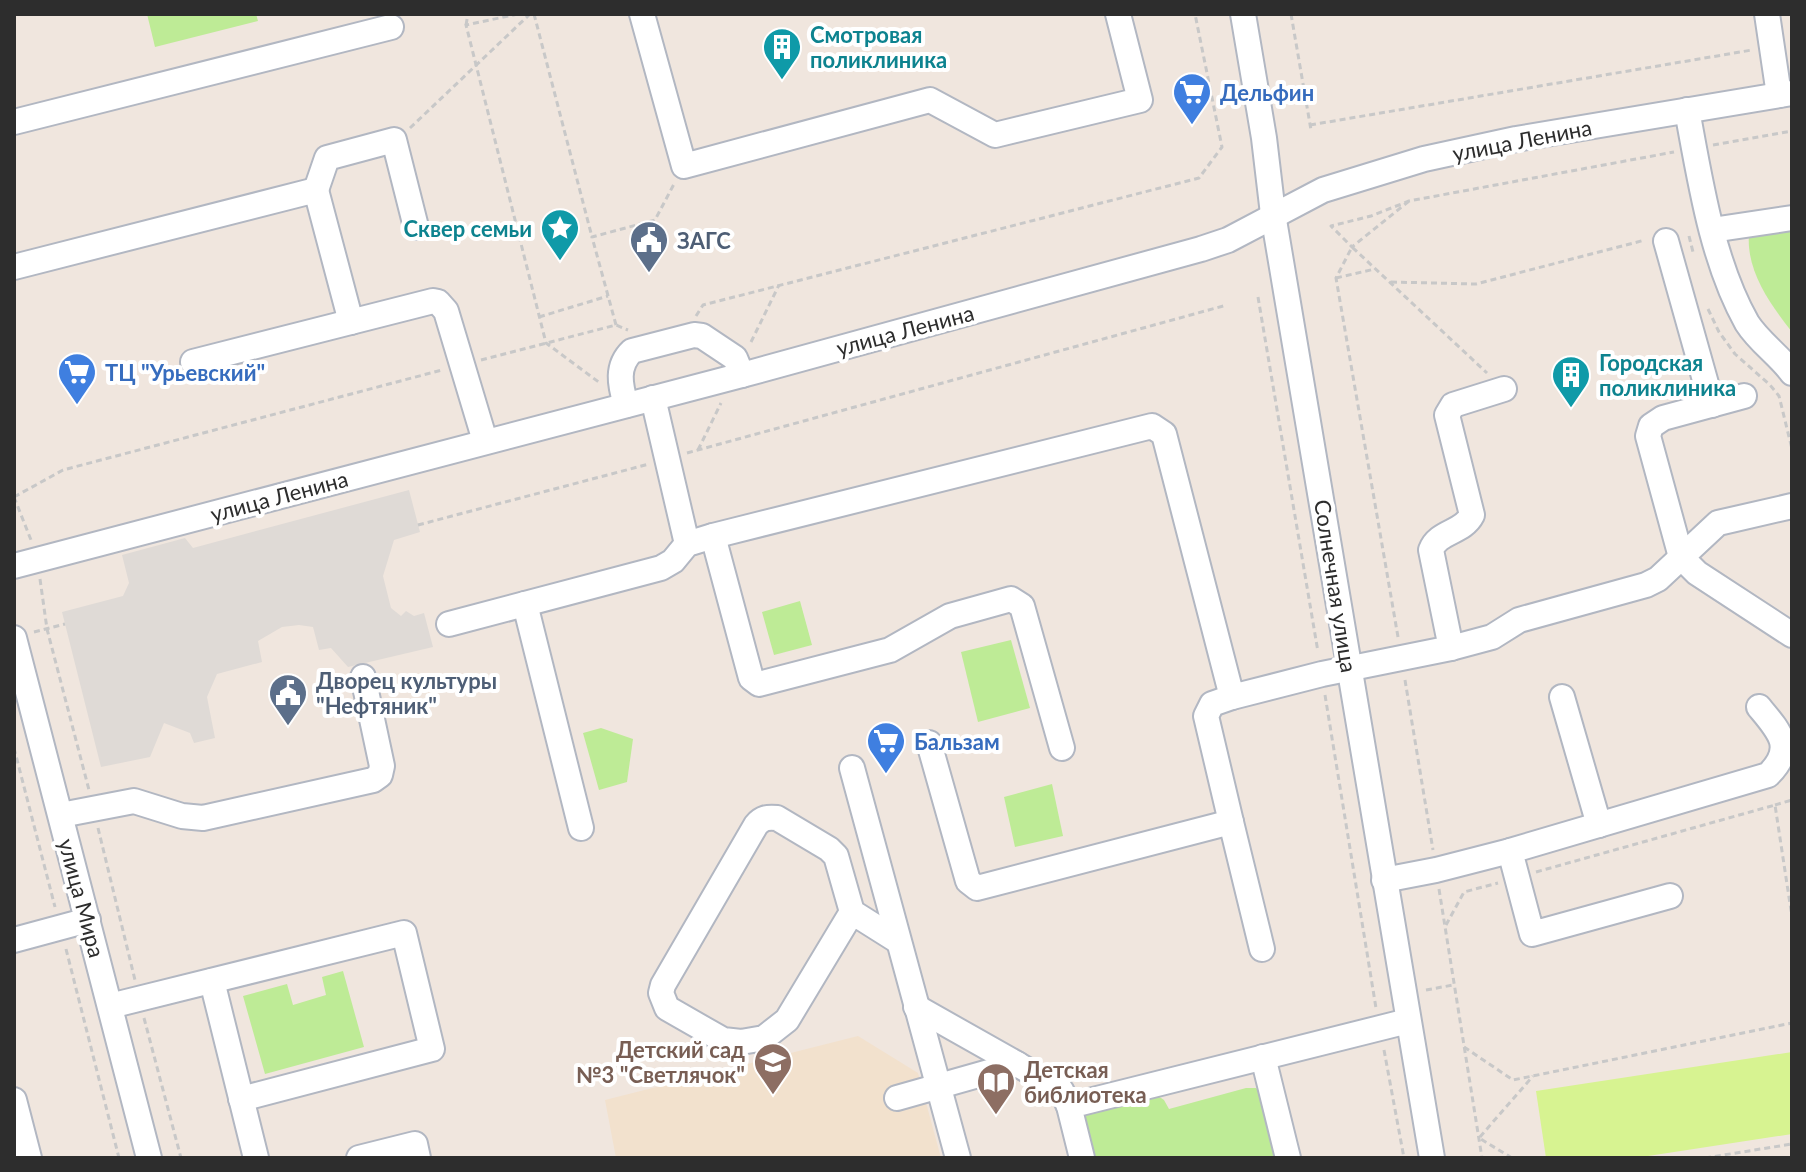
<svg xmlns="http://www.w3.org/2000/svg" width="1806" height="1172" font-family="Lato,sans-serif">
  <rect width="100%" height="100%" fill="#f0e6de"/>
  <polygon fill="#f2e1cd" points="858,1036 918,1073 941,1158 616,1158 605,1100"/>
  <g fill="#beeb96">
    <polygon points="147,14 256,14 258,21 155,47"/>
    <path d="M1792,227V332C1770,304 1746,271 1749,234Z"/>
    <polygon points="800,601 812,645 774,655 762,612"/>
    <polygon points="1011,640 1030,708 978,722 961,652"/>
    <polygon points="601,728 633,739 627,782 599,790 583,733"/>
    <polygon points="1052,784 1063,836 1015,847 1004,797"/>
    <polygon points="343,971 364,1047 265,1074 243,996 287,984 293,1005 326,995 322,977"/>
    <polygon points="1246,1088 1256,1088 1261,1093 1278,1158 1090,1158 1083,1118 1090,1113 1158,1096 1164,1100 1169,1109"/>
  </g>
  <polygon fill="#d7f391" points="1792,1052 1792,1134 1635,1158 1546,1158 1536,1091"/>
  <polygon fill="#dfdad6" points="409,490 420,532 394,540 383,576 391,608 401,616 406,611 414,616 424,613 433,647 348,667 331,648 319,650 313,627 299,625 282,627 258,641 262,662 217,674 207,697 215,738 194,743 190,733 164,723 150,757 101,767 62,612 123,596 129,583 122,555 185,538 193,548"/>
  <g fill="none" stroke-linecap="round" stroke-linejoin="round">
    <g stroke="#b2b7c2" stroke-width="28">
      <g id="minor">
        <polyline points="642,14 684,166 930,100 995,135 1140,100 1118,14"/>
        <polyline points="1243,14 1264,138 1273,214 1432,1158"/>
        <polyline points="1767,14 1779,95"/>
        <path d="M1687,110C1700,180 1712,261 1747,323C1759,342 1779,355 1792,373"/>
        <polyline points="14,122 391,27"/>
        <polyline points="316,190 327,158 394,140 416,227"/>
        <polyline points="1712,230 1792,218"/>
        <polyline points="1666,241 1712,405"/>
        <polyline points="14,267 316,190 351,322"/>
        <polyline points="193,362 433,301 438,302 446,311 485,441"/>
        <polyline points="1744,396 1663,418 1651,426 1648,436 1681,557 1697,573 1792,635"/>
        <polyline points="653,398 687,544"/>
        <path d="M626,405C620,385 616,366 632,351L694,335L702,336L735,358L742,375"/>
        <polyline points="713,536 751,678 759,684 890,650 950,616 1011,599 1022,606 1062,748"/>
        <polyline points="14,566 742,375 1201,249 1228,240 1323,190 1424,159 1516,139 1792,93"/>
        <polyline points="525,604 581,828"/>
        <path d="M449,624L661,568L673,561L687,544L713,536L1152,426L1164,434L1232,697L1322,674L1451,648L1431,550C1438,531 1463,533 1472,515L1447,415L1453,405L1504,389"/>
        <polyline points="14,638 149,1158"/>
        <polyline points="1451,648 1492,637 1519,620 1646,585 1658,579 1718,523 1792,506"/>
        <polyline points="1562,697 1599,825"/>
        <polyline points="929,743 968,881 977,888 1231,822 1206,716 1212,704 1232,697"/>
        <polyline points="852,768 958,1158"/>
        <polyline points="61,815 134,801 182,816 203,818 373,780 380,775 382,766 363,677"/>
        <polyline points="1231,822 1262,949"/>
        <polyline points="1510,851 1532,934 1670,896"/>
        <path d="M1384,880L1436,870L1510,851L1768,775C1796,748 1779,731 1759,707"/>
        <path d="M852,912L787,1020L764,1038L741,1042L723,1040L667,1008L661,993L663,985L756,825C762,818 767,817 777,818L829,849L836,856L852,912L898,941"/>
        <polyline points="14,940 88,920"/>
        <polyline points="212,981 256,1158"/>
        <polyline points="110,1006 404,933 432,1049 241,1099"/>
        <polyline points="916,1007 1017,1064"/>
        <polyline points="1263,1057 1288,1158"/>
        <polyline points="897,1098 1017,1064 1061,1090 1069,1106"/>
        <polyline points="14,1100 29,1158"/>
        <polyline points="359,1158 415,1144 418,1158"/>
        <polyline points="1082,1158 1069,1106 1408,1021"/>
      </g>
    </g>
    <g stroke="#c8c8c8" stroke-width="3" stroke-dasharray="6 4" stroke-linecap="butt">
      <polyline points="71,14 83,14"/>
      <polyline points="518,14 466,25 546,343 600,383"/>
      <polyline points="534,14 592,237"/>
      <polyline points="1291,14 1311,130"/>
      <polyline points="466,25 468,14"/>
      <polyline points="1310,125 1752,50"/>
      <polyline points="410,128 530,14"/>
      <polyline points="1713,145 1792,131"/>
      <polyline points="1409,201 1352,247 1331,226 1371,216 1409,201 1674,152"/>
      <polyline points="1689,236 1693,252"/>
      <polyline points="1336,278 1375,269"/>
      <polyline points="1391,282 1476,284 1645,240"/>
      <polyline points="1258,297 1318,652"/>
      <polyline points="1708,309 1719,332 1735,354 1770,385 1779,396 1792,449"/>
      <polyline points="696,316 703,305 1199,178 1222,147 1195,14"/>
      <polyline points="539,317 608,296"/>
      <polyline points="616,325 592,237 655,220 674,184"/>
      <polyline points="751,342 779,285"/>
      <polyline points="481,360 616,325 628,330"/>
      <polyline points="698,450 721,403"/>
      <polyline points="687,453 1227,305"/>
      <polyline points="14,497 63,470 442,370"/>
      <polyline points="14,497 31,540"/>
      <polyline points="418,525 649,464"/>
      <polyline points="40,579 47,629 89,790"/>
      <polyline points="34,632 65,624"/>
      <polyline points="1398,637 1336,278 1352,247 1487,373"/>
      <polyline points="1405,680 1433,850"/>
      <polyline points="1325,695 1376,1008"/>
      <polyline points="14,748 55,907"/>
      <polyline points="1775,805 1792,800"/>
      <polyline points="98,828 135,980"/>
      <polyline points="1536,872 1775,805 1792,917"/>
      <polyline points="1439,889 1482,1158"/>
      <polyline points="1446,925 1464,892 1498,883"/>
      <polyline points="66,949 119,1158"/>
      <polyline points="1426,990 1453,985"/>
      <polyline points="144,1018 181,1158"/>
      <polyline points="1464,1047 1513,1080 1792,1023"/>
      <polyline points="1384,1050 1404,1158"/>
      <polyline points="1512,1158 1479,1138 1533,1076"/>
      <polyline points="1705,1158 1792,1144"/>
    </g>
    <use href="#minor" stroke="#fff" stroke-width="24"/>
  </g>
  <defs>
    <g id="building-pin" transform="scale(2)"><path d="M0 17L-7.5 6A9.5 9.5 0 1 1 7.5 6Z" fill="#0f9aa8" stroke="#fff"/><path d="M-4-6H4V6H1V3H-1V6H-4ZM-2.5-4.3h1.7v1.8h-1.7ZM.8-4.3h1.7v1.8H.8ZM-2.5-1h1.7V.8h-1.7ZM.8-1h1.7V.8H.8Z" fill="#fff"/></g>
    <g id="supermarket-pin" transform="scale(2)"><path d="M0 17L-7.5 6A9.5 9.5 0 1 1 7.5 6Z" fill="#3f7fe0" stroke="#fff"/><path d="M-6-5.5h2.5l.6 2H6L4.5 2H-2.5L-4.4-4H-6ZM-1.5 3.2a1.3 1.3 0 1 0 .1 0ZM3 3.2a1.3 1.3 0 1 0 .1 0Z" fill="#fff"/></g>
    <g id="sight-pin" transform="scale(2)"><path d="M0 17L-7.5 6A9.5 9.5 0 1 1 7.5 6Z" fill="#0f9aa8" stroke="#fff"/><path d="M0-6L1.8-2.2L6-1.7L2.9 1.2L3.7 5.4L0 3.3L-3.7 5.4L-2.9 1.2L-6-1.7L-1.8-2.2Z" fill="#fff"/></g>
    <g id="civic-pin" transform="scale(2)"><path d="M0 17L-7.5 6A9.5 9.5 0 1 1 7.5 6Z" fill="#5c6f8a" stroke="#fff"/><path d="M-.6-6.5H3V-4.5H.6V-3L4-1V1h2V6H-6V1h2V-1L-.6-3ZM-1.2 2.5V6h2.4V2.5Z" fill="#fff"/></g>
    <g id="school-pin" transform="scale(2)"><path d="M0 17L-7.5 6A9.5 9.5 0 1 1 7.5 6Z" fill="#8d6e63" stroke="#fff"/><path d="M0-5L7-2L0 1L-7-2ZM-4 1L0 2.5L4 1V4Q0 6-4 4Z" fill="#fff"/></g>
    <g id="library-pin" transform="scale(2)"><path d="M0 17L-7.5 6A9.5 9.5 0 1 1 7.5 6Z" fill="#8d6e63" stroke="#fff"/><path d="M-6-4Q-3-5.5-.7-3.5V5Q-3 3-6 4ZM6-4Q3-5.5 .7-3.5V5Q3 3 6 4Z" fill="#fff"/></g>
  </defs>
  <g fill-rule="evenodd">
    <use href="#building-pin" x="782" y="47"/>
    <use href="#supermarket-pin" x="1192" y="92"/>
    <use href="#sight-pin" x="560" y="228"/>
    <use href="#civic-pin" x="649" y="240"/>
    <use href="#supermarket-pin" x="77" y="372"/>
    <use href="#building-pin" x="1571" y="375"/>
    <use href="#civic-pin" x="288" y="693"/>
    <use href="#supermarket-pin" x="886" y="741"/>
    <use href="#school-pin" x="773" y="1062"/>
    <use href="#library-pin" x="996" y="1082"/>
  </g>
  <g text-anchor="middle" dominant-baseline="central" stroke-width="8" stroke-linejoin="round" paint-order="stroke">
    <g font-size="22" font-weight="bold" fill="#0d838f" stroke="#fff" text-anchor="start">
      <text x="810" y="34">Смотровая<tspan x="810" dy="25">поликлиника</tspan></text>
      <text x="532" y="228" text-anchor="end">Сквер семьи</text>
      <text x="1599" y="362">Городская<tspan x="1599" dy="25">поликлиника</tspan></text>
    </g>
    <g font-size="22" font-weight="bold" fill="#366cbe" stroke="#fff" text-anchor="start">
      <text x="1220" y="92">Дельфин</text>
      <text x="105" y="372">ТЦ "Урьевский"</text>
      <text x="914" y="741">Бальзам</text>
    </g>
    <g font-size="22" fill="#2d2d2d" stroke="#fff">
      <text transform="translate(1522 140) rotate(-11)">улица Ленина</text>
      <text transform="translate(905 330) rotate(-15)">улица Ленина</text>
      <text transform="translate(279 496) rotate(-15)">улица Ленина</text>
      <text transform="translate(1336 586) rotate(81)">Солнечная улица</text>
      <text transform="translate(82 898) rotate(75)">улица Мира</text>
    </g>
    <g font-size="22" font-weight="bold" fill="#4e5e75" stroke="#fff" text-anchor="start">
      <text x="677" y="240">ЗАГС</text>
      <text x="316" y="680">Дворец культуры<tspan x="316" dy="25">"Нефтяник"</tspan></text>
    </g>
    <g font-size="22" font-weight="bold" fill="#785e54" stroke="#fff" text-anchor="end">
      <text x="745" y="1049">Детский сад<tspan x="745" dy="25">№3 "Светлячок"</tspan></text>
      <text x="1024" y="1069" text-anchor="start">Детская<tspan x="1024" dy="25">библиотека</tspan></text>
    </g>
  </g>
  <rect width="1806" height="1172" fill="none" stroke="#2d2d2d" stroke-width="32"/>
</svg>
